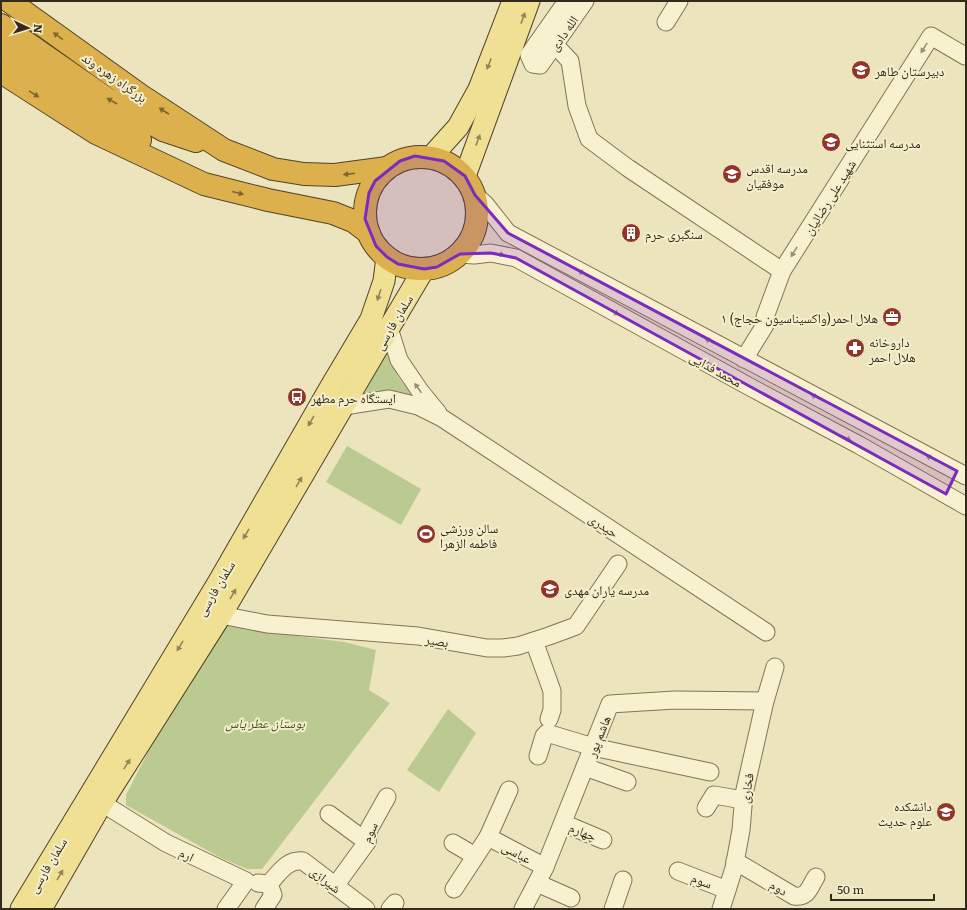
<svg xmlns="http://www.w3.org/2000/svg" width="967" height="910" font-family="Literata,'Noto Naskh Arabic',serif">
  <rect width="100%" height="100%" fill="#ece4bc"/>
  <g fill="#bbca91">
    <path d="M390,351C394,356 392,362 394,367C397,378 406,387 413,395V397L362,398L387,352Z"/>
    <polygon points="347,446 421,489 401,525 326,482"/>
    <polygon points="231,622 274,633 344,642 376,650 369,690 390,703 262,869 247,869 221,858 126,805 126,795 171,707 219,632"/>
    <polygon points="448,709 476,733 439,792 407,770"/>
  </g>
  <g fill="none" stroke-linecap="round" stroke-linejoin="round">
    <g stroke="#837456" stroke-width="19">
      <g id="minor">
        <polyline points="567,1 529,55 533,64 540,65 585,1"/>
        <polyline points="666,22 679,1"/>
        <polyline points="555,45 570,61 577,106 589,139 628,168 782,271"/>
        <polyline points="475,195 485,204 508,233 966,476"/>
        <polyline points="460,254 474,255 491,253 516,258 750,387 859,445 966,506"/>
        <polyline points="389,328 399,360 420,391 438,413"/>
        <polyline points="744,359 765,325 765,317 782,271 931,36 965,56 966,54"/>
        <polyline points="344,406 389,399 418,406 442,418 766,632"/>
        <polyline points="221,615 267,624 418,636 487,648 503,648 518,646 549,636 576,626 618,564"/>
        <polyline points="534,641 552,691 552,710 549,719"/>
        <polyline points="538,756 544,736 547,733 593,747 710,772"/>
        <polyline points="585,767 627,782"/>
        <polyline points="102,803 166,843 246,881 226,909"/>
        <polyline points="706,808 714,795 743,800"/>
        <polyline points="329,814 367,842"/>
        <polyline points="563,823 603,840"/>
        <polyline points="488,837 545,867"/>
        <polyline points="453,843 475,856"/>
        <path d="M735,861L794,896C808,898 809,888 816,877"/>
        <polyline points="678,871 727,890"/>
        <polyline points="258,883 269,884 273,895 264,909"/>
        <polyline points="537,883 571,898"/>
        <path d="M269,884C279,873 287,859 303,861L366,909"/>
        <polyline points="335,886 367,842 369,829 387,797"/>
        <polyline points="454,889 488,837 509,790"/>
        <polyline points="390,909 395,903"/>
        <polyline points="523,909 545,867 610,704 675,700 765,701"/>
        <polyline points="613,909 623,880"/>
        <polyline points="721,909 734,868 741,830 744,794 765,701 775,667"/>
      </g>
    </g>
    <g stroke="#51422b" stroke-width="23">
      <g id="major">
        <polyline points="431,157 458,127 479,89 513,1"/>
        <polyline points="465,176 529,1"/>
        <polyline points="21,909 218,583 330,388 371,319 384,281 387,257"/>
        <polyline points="41,909 102,803 221,615 389,328 424,269"/>
      </g>
    </g>
    <g stroke="#51422b" stroke-width="24">
      <g id="highway">
        <polyline points="9,1 140,95 224,150 273,169 304,174 335,175 387,168"/>
        <polyline points="1,25 106,98 163,130 196,141"/>
        <polyline points="1,47 95,113 140,140"/>
        <polyline points="1,72 96,133 204,184 268,200 333,213 353,221 369,233"/>
        <circle cx="421" cy="213" r="56"/>
      </g>
    </g>
    <use href="#minor" stroke="#f8f1cf" stroke-width="17"/>
    <use href="#major" stroke="#f0e093" stroke-width="21"/>
    <use href="#highway" stroke="#dcb04c" stroke-width="22"/>
  </g>
  <defs><path id="oneway-solid" d="M-6-.8H1V-3.2L6.5 0L1 3.2V.8H-6Z"/></defs>
  <g fill="#928557">
    <use href="#oneway-solid" transform="translate(523 18) rotate(-70)"/>
    <use href="#oneway-solid" transform="translate(489 64) rotate(111)"/>
    <use href="#oneway-solid" transform="translate(478 140) rotate(-70)"/>
    <use href="#oneway-solid" transform="translate(379 295) rotate(108)"/>
    <use href="#oneway-solid" transform="translate(311 421) rotate(120)"/>
    <use href="#oneway-solid" transform="translate(299 482) rotate(-60)"/>
    <use href="#oneway-solid" transform="translate(246 534) rotate(120)"/>
    <use href="#oneway-solid" transform="translate(233 594) rotate(-60)"/>
    <use href="#oneway-solid" transform="translate(180 646) rotate(121)"/>
    <use href="#oneway-solid" transform="translate(127 764) rotate(-58)"/>
    <use href="#oneway-solid" transform="translate(60 875) rotate(-60)"/>
  </g>
  <g fill="#7f6631">
    <use href="#oneway-solid" transform="translate(58 36) rotate(-144)"/>
    <use href="#oneway-solid" transform="translate(34 94) rotate(32)"/>
    <use href="#oneway-solid" transform="translate(112 101) rotate(-150)"/>
    <use href="#oneway-solid" transform="translate(164 111) rotate(-147)"/>
    <use href="#oneway-solid" transform="translate(349 174) rotate(173)"/>
    <use href="#oneway-solid" transform="translate(238 193) rotate(14)"/>
  </g>
  <g fill="#968e75">
    <use href="#oneway-solid" transform="translate(924 48) rotate(122)"/>
    <use href="#oneway-solid" transform="translate(794 252) rotate(122)"/>
    <use href="#oneway-solid" transform="translate(499 254) rotate(12)"/>
    <use href="#oneway-solid" transform="translate(583 273) rotate(-152)"/>
    <use href="#oneway-solid" transform="translate(614 312) rotate(29)"/>
    <use href="#oneway-solid" transform="translate(710 341) rotate(-152)"/>
    <use href="#oneway-solid" transform="translate(418 388) rotate(-126)"/>
    <use href="#oneway-solid" transform="translate(816 397) rotate(-152)"/>
    <use href="#oneway-solid" transform="translate(846 438) rotate(28)"/>
    <use href="#oneway-solid" transform="translate(931 458) rotate(-152)"/>
  </g>
  <path fill="#7b2cbf" fill-opacity="0.2" stroke="#7b2cbf" stroke-width="3" stroke-linejoin="round" d="M415,156L444,161L465,176L475,195L508,233L957,471L946,494L516,258L491,253L460,254L437,267L424,269L398,264L387,257L376,246L365,219L369,193L375,181L400,161Z"/>
  <defs>
    <g id="school-disc" transform="scale(1)"><circle r="9.5" fill="#913528" stroke="#f4eecc"/><path d="M0-5L7-2L0 1L-7-2ZM-4 1L0 2.5L4 1V4Q0 6-4 4Z" fill="#fff"/></g>
    <g id="building-disc" transform="scale(1)"><circle r="9.5" fill="#913528" stroke="#f4eecc"/><path d="M-4-6H4V6H1V3H-1V6H-4ZM-2.5-4.3h1.7v1.8h-1.7ZM.8-4.3h1.7v1.8H.8ZM-2.5-1h1.7V.8h-1.7ZM.8-1h1.7V.8H.8Z" fill="#fff"/></g>
    <g id="office-disc" transform="scale(1)"><circle r="9.5" fill="#913528" stroke="#f4eecc"/><path d="M-6-3h4V-5.5h4V-3h4V5H-6ZM-1-4.5V-3h2v-1.5ZM-6 0V1H6V0Z" fill="#fff"/></g>
    <g id="pharmacy-disc" transform="scale(1)"><circle r="9.5" fill="#913528" stroke="#f4eecc"/><path d="M-2-6h4v4h4v4h-4v4h-4v-4h-4v-4h4Z" fill="#fff"/></g>
    <g id="bus-disc" transform="scale(1)"><circle r="9.5" fill="#913528" stroke="#f4eecc"/><path d="M-5-6H5V4H4V6H2V4H-2V6H-4V4H-5ZM-3.5-4V0h7V-4ZM-3.5 1.2v1.5H-2V1.2ZM2 1.2v1.5H3.5V1.2Z" fill="#fff"/></g>
    <g id="stadium-disc" transform="scale(1)"><circle r="9.5" fill="#913528" stroke="#f4eecc"/><path d="M0-5a6.5 5 0 1 0 0 10a6.5 5 0 1 0 0-10ZM-3.5-1.8h7v3.6h-7Z" fill="#fff"/></g>
    <g id="university-disc" transform="scale(1)"><circle r="9.5" fill="#913528" stroke="#f4eecc"/><path d="M0-5L7-2L0 1L-7-2ZM-4 1L0 2.5L4 1V4Q0 6-4 4Z" fill="#fff"/></g>
  </defs>
  <g fill-rule="evenodd">
    <use href="#school-disc" x="861" y="70"/>
    <use href="#school-disc" x="831" y="142"/>
    <use href="#school-disc" x="732" y="174"/>
    <use href="#building-disc" x="631" y="233"/>
    <use href="#office-disc" x="892" y="317"/>
    <use href="#pharmacy-disc" x="855" y="348"/>
    <use href="#bus-disc" x="297" y="397"/>
    <use href="#stadium-disc" x="426" y="534"/>
    <use href="#school-disc" x="550" y="589"/>
    <use href="#university-disc" x="946" y="812"/>
  </g>
  <g text-anchor="middle" dominant-baseline="central" stroke-width="4" stroke-linejoin="round" paint-order="stroke">
    <g font-size="13" fill="#332a1b" stroke="#f4eecc">
      <text transform="translate(563 33) rotate(-55)">الله دادی</text>
      <text transform="translate(115 77) rotate(35)">بزرگراه زهره وند</text>
      <text transform="translate(829 197) rotate(-58)">شهید علی رضائیان</text>
      <text transform="translate(393 322) rotate(-59)">سلمان فارسی</text>
      <text transform="translate(716 369) rotate(29)">محمد فدایی</text>
      <text transform="translate(604 525) rotate(33)">حیدری</text>
      <text transform="translate(215 588) rotate(-59)">سلمان فارسی</text>
      <text transform="translate(437 640) rotate(9)">بصیر</text>
      <text transform="translate(598 736) rotate(-68)">هاشم پور</text>
      <text transform="translate(746 788) rotate(-80)">فخاری</text>
      <text transform="translate(583 831) rotate(22)">چهارم</text>
      <text transform="translate(369 832) rotate(-66)">سوم</text>
      <text transform="translate(517 852) rotate(28)">عباسی</text>
      <text transform="translate(187 854) rotate(26)">ارم</text>
      <text transform="translate(47 865) rotate(-59)">سلمان فارسی</text>
      <text transform="translate(326 879) rotate(38)">شیرازی</text>
      <text transform="translate(702 880) rotate(21)">سوم</text>
      <text transform="translate(779 887) rotate(31)">دوم</text>
    </g>
    <g font-size="13" fill="#332a1b" stroke="#f4eecc" text-anchor="start">
      <text x="875" y="70">دبیرستان طاهر</text>
      <text x="845" y="142">مدرسه استثنایی</text>
      <text x="746" y="167">مدرسه اقدس<tspan x="746" dy="15">موفقیان</tspan></text>
      <text x="645" y="233">سنگبری حرم</text>
      <text x="878" y="317" text-anchor="end">هلال احمر(واکسیناسیون حجاج) ۱</text>
      <text x="869" y="341">داروخانه<tspan x="869" dy="15">هلال احمر</tspan></text>
      <text x="311" y="397">ایستگاه حرم مطهر</text>
      <text x="440" y="527">سالن ورزشی<tspan x="440" dy="15">فاطمه الزهرا</tspan></text>
      <text x="564" y="589">مدرسه یاران مهدی</text>
      <text x="932" y="805" text-anchor="end">دانشکده<tspan x="932" dy="15">علوم حدیث</tspan></text>
    </g>
    <g font-size="13" font-style="italic" fill="#3e4f22" stroke="#f4eecc">
      <text x="265" y="722">بوستان عطر یاس</text>
    </g>
  </g>
  <rect width="967" height="910" fill="none" stroke="#332a1b" stroke-width="4"/>
  <g transform="translate(28 28) rotate(94)" stroke="#f4eecc" stroke-width="3" paint-order="stroke">
  <path d="M0-3L7 15L0 10L-7 15Z" fill="#332a1b"/>
  <text y="-6" font-size="11" font-weight="bold" text-anchor="middle" fill="#332a1b">N</text>
  </g>
  <path d="M831 894v6h103v-6" fill="none" stroke="#332a1b" stroke-width="2"/>
  <text x="837" y="894" font-size="12" fill="#332a1b" stroke="#f4eecc" stroke-width="3" paint-order="stroke">50 m</text>
</svg>
